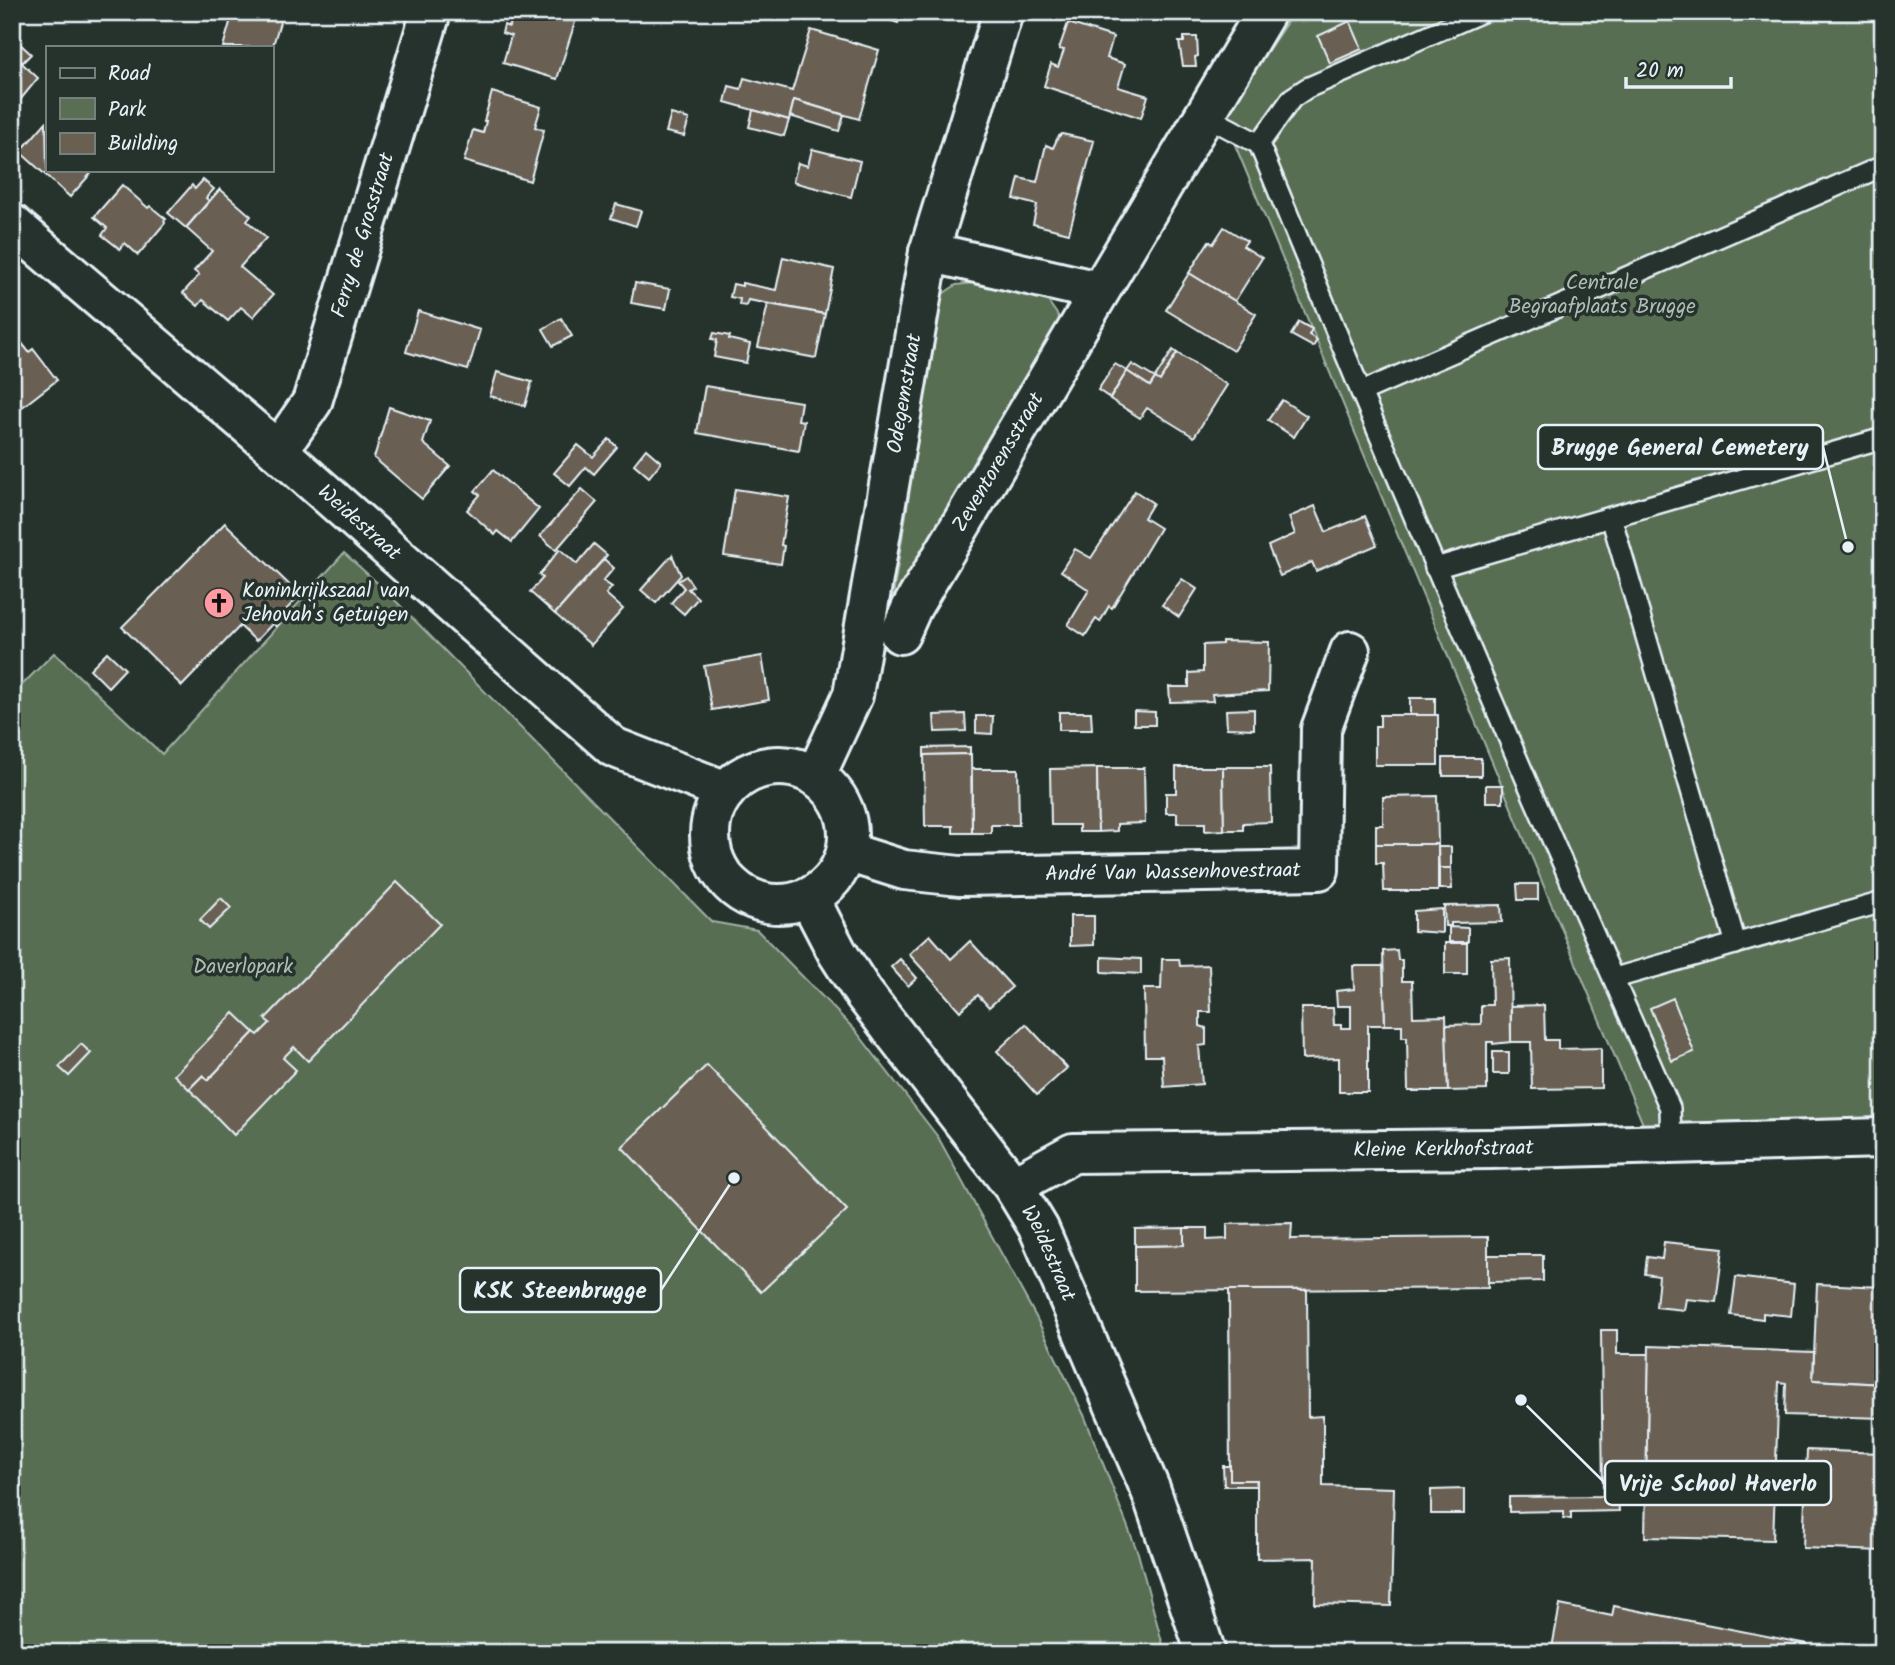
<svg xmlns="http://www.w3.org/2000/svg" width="1895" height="1665" font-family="Kalam,sans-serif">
  <rect width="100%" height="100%" fill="#26332d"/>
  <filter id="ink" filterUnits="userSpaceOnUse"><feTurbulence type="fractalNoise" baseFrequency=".0143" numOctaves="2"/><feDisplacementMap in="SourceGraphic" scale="14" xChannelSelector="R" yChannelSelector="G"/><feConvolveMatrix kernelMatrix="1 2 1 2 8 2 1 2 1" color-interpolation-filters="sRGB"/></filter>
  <g filter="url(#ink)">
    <g fill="#596e52" stroke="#a0b0a5" stroke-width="2">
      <polygon points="1294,12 1883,12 1883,1117 1645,1129 1223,116"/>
      <polygon points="974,283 1047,300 1059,317 1058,337 892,602 941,295 956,285"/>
      <polygon points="344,553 383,588 712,922 757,930 855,1030 938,1137 1036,1317 1084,1415 1138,1553 1165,1653 12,1653 12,695 54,653 162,754"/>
    </g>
    <g fill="#696052" stroke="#e8f1f8" stroke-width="2">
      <polygon points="233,12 283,12 271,52 271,47 223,47"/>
      <polygon points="514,12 566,12 577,16 557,79 503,63 511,36 502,33 504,25 509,27 512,20 509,17 512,19"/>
      <polygon points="866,12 902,12 898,23"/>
      <polygon points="1176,12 1203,12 1200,20"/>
      <polygon points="1350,21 1362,49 1330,63 1318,36"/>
      <polygon points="1068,23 1113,37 1107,58 1125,64 1118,87 1148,96 1141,118 1044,86 1051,64 1058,67 1064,50 1059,49"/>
      <polygon points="811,30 879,50 859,119 794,100 789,120 725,102 729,86 741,89 744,78 792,91"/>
      <polygon points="1184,37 1197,37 1198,56 1195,57 1196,66 1183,66 1179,42 1184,42"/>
      <polygon points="18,42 31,54 22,63 12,54 12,48"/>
      <polygon points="12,54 38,78 12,110"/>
      <polygon points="492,92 541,107 535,127 544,130 530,181 464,161 473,130 483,133 486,121 484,121"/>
      <polygon points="794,100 844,115 839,131 790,116"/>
      <polygon points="753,110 789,120 784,136 749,127"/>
      <polygon points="671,114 689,119 684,136 666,132"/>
      <polygon points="46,122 47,170 94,170 70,197 20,152"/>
      <polygon points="1062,134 1094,141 1069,233 1033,224 1037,205 1014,199 1019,178 1037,182 1046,145 1053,148 1058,137"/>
      <polygon points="812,149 860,161 851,197 793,182 798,163 808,166"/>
      <polygon points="203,180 214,189 206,198 209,201 186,228 168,213 192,185 195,189"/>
      <polygon points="122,185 148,208 150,206 166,219 164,221 165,223 138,255 125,243 120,249 102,235 107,228 94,217"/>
      <polygon points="220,189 251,216 247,221 266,238 240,267 273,295 253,317 241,307 228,321 203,300 198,306 183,293 199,275 194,271 212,251 186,228"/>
      <polygon points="616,204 641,211 636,226 611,218"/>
      <polygon points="1224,227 1247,241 1243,246 1262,258 1235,301 1189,273 1209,241 1213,244"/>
      <polygon points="783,257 834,269 825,314 748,300 746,306 739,305 740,299 730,297 733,284 742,286 742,283 776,290"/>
      <polygon points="1189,273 1256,314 1233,351 1166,310"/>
      <polygon points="635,283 670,289 666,309 631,303"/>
      <polygon points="768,304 825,314 816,358 758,347"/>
      <polygon points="418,311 480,330 468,370 406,352"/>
      <polygon points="561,318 572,336 553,346 543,329"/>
      <polygon points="1299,322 1312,329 1309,335 1317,340 1313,347 1291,335"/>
      <polygon points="12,331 29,352 33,349 57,380 12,415"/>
      <polygon points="714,333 730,336 729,339 750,344 746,363 714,357 717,340 712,339"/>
      <polygon points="1173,350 1177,353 1160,381 1155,378"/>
      <polygon points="1177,353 1227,385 1194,437 1147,408 1140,418 1110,399 1127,371 1150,386 1155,378 1160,381"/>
      <polygon points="1115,364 1127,371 1110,398 1098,390"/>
      <polygon points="1132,364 1155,378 1150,386 1127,371"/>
      <polygon points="497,372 532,382 525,406 490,396"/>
      <polygon points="705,386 801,402 798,420 804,421 799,451 697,433"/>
      <polygon points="1282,400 1307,416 1294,437 1268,420"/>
      <polygon points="389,407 430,421 423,443 450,466 422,499 374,458"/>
      <polygon points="609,439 617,447 594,474 586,467 570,486 554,473 578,445 593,457"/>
      <polygon points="646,449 661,462 649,477 634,464"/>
      <polygon points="493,470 539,509 512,542 498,531 495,535 467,510 480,495 475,491"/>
      <polygon points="582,489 597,502 556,550 540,536"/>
      <polygon points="735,489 789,497 781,545 784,546 781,564 724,556"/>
      <polygon points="1135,491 1153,503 1144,518 1160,528 1112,608 1109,606 1100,622 1096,619 1085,636 1068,625 1089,590 1061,571 1075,549 1091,558"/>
      <polygon points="1315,506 1326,532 1365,516 1377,545 1316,571 1312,562 1280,576 1268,546 1295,534 1289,517"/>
      <polygon points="225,523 300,595 284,612 288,615 276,627 273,623 256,641 240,626 182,686 122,627"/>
      <polygon points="594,544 607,555 555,614 530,592 543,578 539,575 560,549 577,564"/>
      <polygon points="672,555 681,575 656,603 641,590"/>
      <polygon points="604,559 614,568 603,581 612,587 606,594 623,609 591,645 555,614"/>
      <polygon points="686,576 693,586 688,589 698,598 684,614 671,603 684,588 678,581"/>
      <polygon points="1182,579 1197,589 1179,617 1162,605"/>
      <polygon points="1222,641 1269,642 1268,691 1212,694 1213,701 1170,702 1169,687 1189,687 1189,673 1203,672 1203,645 1222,644"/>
      <polygon points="107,652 125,669 108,687 90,669"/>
      <polygon points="762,656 769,700 712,710 704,666"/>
      <rect x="1410" y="698" width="25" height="17"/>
      <polygon points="1254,709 1254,729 1227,728 1226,710"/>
      <polygon points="1134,711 1155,712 1155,725 1134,725"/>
      <polygon points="1059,712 1091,712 1092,730 1059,730"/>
      <polygon points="965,714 966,731 935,732 934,715"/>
      <polygon points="1380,715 1438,715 1438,765 1375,765 1375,726 1380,726"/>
      <polygon points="976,716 993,716 992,734 976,733"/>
      <polygon points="970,747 970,754 924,755 924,748"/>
      <polygon points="971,754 972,833 953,833 953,826 925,826 924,755"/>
      <rect x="1443" y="758" width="38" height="18"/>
      <polygon points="1176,767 1223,767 1224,830 1205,831 1205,823 1177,823 1177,813 1166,813 1166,793 1176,793"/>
      <polygon points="1223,767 1270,767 1271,822 1243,823 1243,830 1224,830"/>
      <polygon points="1097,768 1098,832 1079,832 1079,825 1051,825 1050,769"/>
      <polygon points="1097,768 1144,768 1145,823 1117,824 1117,831 1098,832"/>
      <polygon points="972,769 1018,769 1019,825 991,825 991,833 972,833"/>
      <rect x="1486" y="785" width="17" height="17"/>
      <polygon points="1437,796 1438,844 1376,844 1376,825 1383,825 1383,797"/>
      <polygon points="1376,844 1438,844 1438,891 1384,891 1383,863 1376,863"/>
      <polygon points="1438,847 1451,847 1451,868 1439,868"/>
      <polygon points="1439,868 1451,868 1452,889 1439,889"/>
      <polygon points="397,882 440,924 308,1061 294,1047 283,1058 296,1070 234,1135 189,1089 203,1075 208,1080 254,1032 258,1035 270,1023 265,1019"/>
      <polygon points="1517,884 1538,884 1538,900 1518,900"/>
      <polygon points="221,898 231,908 209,929 200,920"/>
      <polygon points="1501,905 1502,922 1451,923 1451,926 1445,926 1444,906"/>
      <polygon points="1442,909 1442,933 1414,931 1414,911"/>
      <polygon points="1070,916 1094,916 1094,945 1070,946"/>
      <polygon points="1449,927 1468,928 1468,942 1449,942"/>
      <polygon points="930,935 951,959 970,941 1012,987 989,1007 978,995 960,1011 909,954"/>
      <rect x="1445" y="943" width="22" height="31"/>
      <polygon points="1397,950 1398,960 1402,960 1402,981 1412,981 1413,1017 1446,1016 1448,1091 1408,1091 1407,1037 1402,1037 1402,1025 1385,1025 1383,951"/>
      <polygon points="1102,957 1141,959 1141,974 1102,972"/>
      <polygon points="1510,958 1511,1042 1493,1044 1493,1042 1487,1042 1487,1090 1448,1091 1446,1025 1481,1024 1481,1005 1492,1005 1491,959"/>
      <polygon points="900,959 917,978 908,986 891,967"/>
      <polygon points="1162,959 1179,959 1180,966 1209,965 1211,1012 1200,1012 1200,1026 1206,1028 1206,1045 1199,1046 1202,1084 1164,1087 1162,1056 1145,1056 1144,989 1161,989"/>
      <polygon points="1353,966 1383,966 1385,1025 1368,1025 1368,1092 1339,1092 1339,1058 1302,1059 1301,1008 1333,1008 1334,1025 1341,1025 1341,1028 1351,1028 1351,1006 1337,1006 1336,991 1354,989"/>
      <polygon points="1673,998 1694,1052 1672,1061 1650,1008"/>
      <polygon points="1544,1005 1545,1040 1558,1040 1558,1049 1601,1048 1601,1088 1532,1089 1531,1042 1511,1042 1511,1006"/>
      <polygon points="234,1013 254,1032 208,1080 203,1075 189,1089 174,1075"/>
      <polygon points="1026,1024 1067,1068 1037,1095 997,1051"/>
      <polygon points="81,1044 91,1053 69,1076 59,1067"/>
      <rect x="1493" y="1052" width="16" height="22"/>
      <polygon points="707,1065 847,1210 761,1292 622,1147"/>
      <polygon points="1292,1223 1291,1239 1488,1237 1488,1288 1135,1291 1135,1246 1184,1245 1184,1228 1207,1228 1207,1240 1227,1239 1227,1224"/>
      <polygon points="1184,1228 1184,1245 1135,1246 1135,1229"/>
      <polygon points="1664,1242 1723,1248 1716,1302 1686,1299 1684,1310 1656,1307 1659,1276 1645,1274 1647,1257 1662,1259"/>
      <polygon points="1488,1255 1543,1255 1543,1281 1488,1282"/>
      <polygon points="1736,1277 1794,1284 1791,1316 1763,1313 1763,1319 1731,1315"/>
      <polygon points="1817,1284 1883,1287 1883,1384 1813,1380"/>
      <polygon points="1229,1290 1307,1290 1308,1417 1323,1416 1323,1486 1394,1488 1391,1606 1315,1604 1316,1558 1257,1559 1257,1480 1230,1480"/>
      <polygon points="1601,1330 1617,1330 1617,1354 1649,1354 1646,1497 1618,1497 1619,1511 1571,1512 1571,1519 1564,1518 1564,1511 1509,1512 1509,1497 1603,1496"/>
      <polygon points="1649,1346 1814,1352 1813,1380 1883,1384 1883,1418 1785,1415 1786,1383 1779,1382 1773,1540 1645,1537"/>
      <polygon points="1807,1450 1880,1453 1879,1469 1883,1469 1883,1551 1803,1548"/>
      <polygon points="1223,1466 1230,1466 1230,1480 1257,1480 1256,1486 1224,1486"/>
      <polygon points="1464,1489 1464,1514 1431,1514 1431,1490"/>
      <polygon points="1560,1605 1612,1616 1614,1606 1807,1644 1806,1649 1825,1653 1551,1653"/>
    </g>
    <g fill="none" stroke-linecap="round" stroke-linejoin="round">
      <g stroke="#e8f1f8" stroke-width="24">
        <g id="lane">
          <polyline points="1204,115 1259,144 1292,98 1307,88 1482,12"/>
          <polyline points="1259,144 1361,392 1534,798 1670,1108 1671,1145"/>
          <polyline points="1361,392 1883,166"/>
          <polyline points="1611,517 1736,944"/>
          <polyline points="1435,568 1883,438"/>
          <polyline points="1615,978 1883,902"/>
        </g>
      </g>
      <g stroke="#e8f1f8" stroke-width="44">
        <g id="street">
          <path id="s1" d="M12,224L278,451L613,747L726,791"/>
          <polyline points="929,252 1098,291"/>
          <path id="s2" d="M278,451L312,402L431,12"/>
          <path id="s3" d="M900,634L912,607C1031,409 1147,210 1266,12"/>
          <circle cx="779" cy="835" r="69"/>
          <path id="s4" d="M816,775L853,695L929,252L1003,12"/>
          <path id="s5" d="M847,852L904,870L960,876L1319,870L1321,729L1350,651"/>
          <path id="s6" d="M809,898L837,952L864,994L1013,1186L1039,1229L1151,1491L1206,1653"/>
          <path id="s7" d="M1013,1186L1073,1153L1492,1149L1883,1138"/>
        </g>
      </g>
      <use href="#lane" stroke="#26332d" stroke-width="19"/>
      <use href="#street" stroke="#26332d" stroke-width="38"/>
    </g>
  </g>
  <defs>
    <g id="church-disc" transform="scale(1.575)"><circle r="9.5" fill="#ff9aa2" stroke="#26332d"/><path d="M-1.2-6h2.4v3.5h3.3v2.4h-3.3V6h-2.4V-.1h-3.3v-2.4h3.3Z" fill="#111"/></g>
  </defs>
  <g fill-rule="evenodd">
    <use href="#church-disc" x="219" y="603"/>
  </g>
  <g text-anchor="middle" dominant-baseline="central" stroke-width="7" stroke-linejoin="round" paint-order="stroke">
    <g font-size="21" fill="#e8f1f8" stroke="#26332d">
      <text stroke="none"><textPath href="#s2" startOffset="234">Ferry de Grosstraat</textPath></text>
      <text stroke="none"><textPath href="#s4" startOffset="394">Odegemstraat</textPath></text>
      <text stroke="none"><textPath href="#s3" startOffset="198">Zeventorensstraat</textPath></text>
      <text stroke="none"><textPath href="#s1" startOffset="458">Weidestraat</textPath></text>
      <text stroke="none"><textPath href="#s5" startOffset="329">André Van Wassenhovestraat</textPath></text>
      <text stroke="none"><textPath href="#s7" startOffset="439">Kleine Kerkhofstraat</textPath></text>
      <text stroke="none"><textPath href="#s6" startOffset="430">Weidestraat</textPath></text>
    </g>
    <g font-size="21" fill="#afbdb6" stroke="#26332d">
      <text x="1602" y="283">Centrale<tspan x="1602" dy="24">Begraafplaats Brugge</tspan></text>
      <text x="243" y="967">Daverlopark</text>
    </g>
    <g font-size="21" fill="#e8f1f8" stroke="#26332d" text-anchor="start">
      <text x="242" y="591">Koninkrijkszaal van<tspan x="242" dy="24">Jehovah's Getuigen</tspan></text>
    </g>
  </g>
  <path fill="none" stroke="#e8f1f8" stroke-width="2.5" d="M1848 547L1823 447M734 1178L661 1290M1521 1400L1605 1483"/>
  <g fill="#e8f1f8" stroke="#26332d" stroke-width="2.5">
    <circle cx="1848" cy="547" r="7"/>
    <circle cx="734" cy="1178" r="7"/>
    <circle cx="1521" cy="1400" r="7"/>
  </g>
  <g fill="#26332d" stroke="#e8f1f8" stroke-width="2.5">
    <rect x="1538" y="425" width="285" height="44" rx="7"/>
    <rect x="460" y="1268" width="201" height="44" rx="7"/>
    <rect x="1605" y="1461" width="226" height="44" rx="7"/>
  </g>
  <g font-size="23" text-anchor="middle" font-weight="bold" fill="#e8f1f8">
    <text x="1680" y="455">Brugge General Cemetery</text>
    <text x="560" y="1298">KSK Steenbrugge</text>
    <text x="1718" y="1491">Vrije School Haverlo</text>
  </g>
  <rect width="1895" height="1665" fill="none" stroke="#26332d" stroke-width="42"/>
  <rect x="21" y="21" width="1853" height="1623" fill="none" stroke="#e8f1f8" stroke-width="2.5" filter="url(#ink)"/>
  <rect x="46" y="46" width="228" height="126" fill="#26332d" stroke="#747f7e" stroke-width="2"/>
  <rect x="60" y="68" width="35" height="10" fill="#26332d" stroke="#747f7e" stroke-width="2"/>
  <text x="108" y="80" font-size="21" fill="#e8f1f8">Road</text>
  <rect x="60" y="98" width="35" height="21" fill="#596e52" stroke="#747f7e" stroke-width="2"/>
  <text x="108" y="116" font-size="21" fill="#e8f1f8">Park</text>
  <rect x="60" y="133" width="35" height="21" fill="#696052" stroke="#747f7e" stroke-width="2"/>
  <text x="108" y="150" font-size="21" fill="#e8f1f8">Building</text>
  <path d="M1626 77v10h105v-10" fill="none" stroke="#e8f1f8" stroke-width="3.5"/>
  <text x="1636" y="77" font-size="21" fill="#e8f1f8" stroke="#26332d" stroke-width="5" paint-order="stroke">20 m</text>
</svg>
